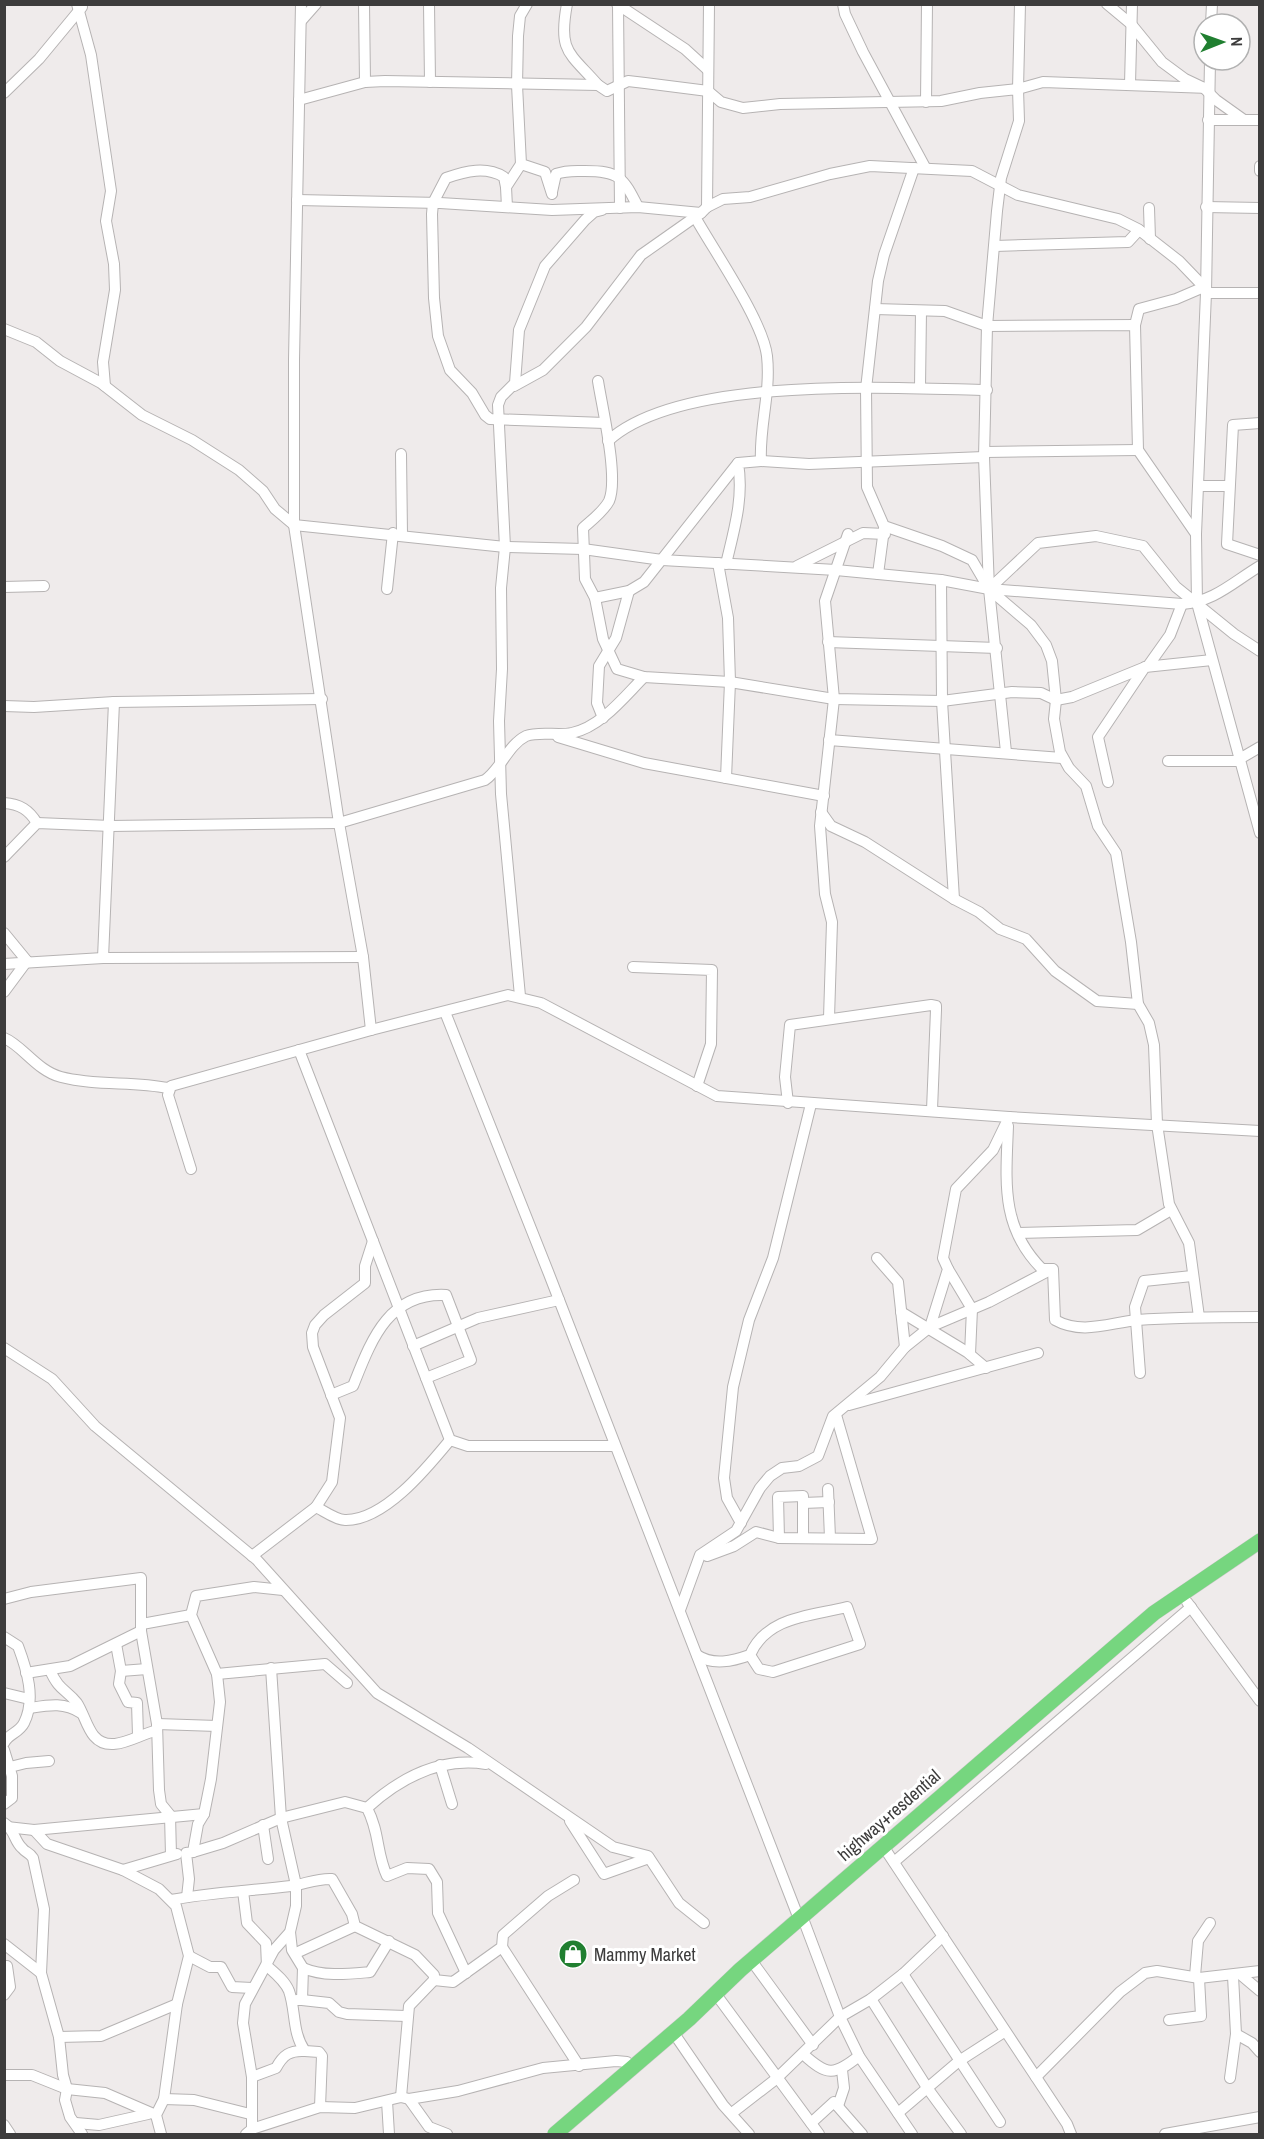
<svg xmlns="http://www.w3.org/2000/svg" width="1264" height="2139" font-family="'Archivo Narrow',sans-serif">
  <rect width="100%" height="100%" fill="#efebeb"/>
  <g fill="none" stroke-linecap="round" stroke-linejoin="round">
    <g stroke="#b6b3b3" stroke-width="12">
      <g id="minor">
        <polyline points="77,4 91,55 111,191 106,221 114,264 115,290 103,362 105,386"/>
        <polyline points="301,4 294,360 294,525 339,823 363,957 371,1030"/>
        <polyline points="364,4 365,82"/>
        <polyline points="429,4 430,82"/>
        <polyline points="527,4 520,16 518,36 517,85 521,164 545,172 552,194"/>
        <path d="M567,4C558,52 569,52 598,85"/>
        <polyline points="617,4 685,49 708,70"/>
        <polyline points="843,4 845,14 863,52 925,167"/>
        <polyline points="1020,4 1018,89 1043,82 1209,88"/>
        <polyline points="1107,4 1131,24 1162,62 1185,79 1204,88 1216,100 1244,120"/>
        <polyline points="618,5 620,208"/>
        <polyline points="301,21 316,4"/>
        <polyline points="1211,24 1212,4"/>
        <polyline points="1210,60 1206,293 1196,534 1197,603 1260,833"/>
        <polyline points="1130,84 1132,4"/>
        <polyline points="4,93 39,59 82,7"/>
        <polyline points="299,100 365,82 385,81 598,85 607,91 628,81 645,83 708,91 721,102 743,108 780,104 941,101 980,93 1018,89 1019,121 1001,178 997,211 987,326 984,457 989,589 1006,752"/>
        <polyline points="926,102 927,4"/>
        <polyline points="1208,120 1260,120"/>
        <polyline points="1260,166 1260,171"/>
        <polyline points="914,168 884,255 878,281 866,389 867,487 884,526 942,546 972,560 989,589 1031,625 1046,645 1052,661 1056,700 1054,719 1060,752 1069,768 1086,786 1098,826 1116,853 1131,942 1138,1004 1149,1023 1154,1045 1157,1124 1169,1204 1189,1243 1199,1317"/>
        <path d="M506,187L504,177C486,166 466,171 446,178L433,203L432,214L434,298L438,336L450,370L472,393L485,415L490,419L605,423"/>
        <path d="M552,192L556,174C567,170 574,171 585,171C619,171 623,177 638,207"/>
        <polyline points="297,200 440,203 552,210 638,207 701,213 707,207 709,4"/>
        <polyline points="507,207 506,187 521,164"/>
        <polyline points="707,207 723,199 750,197 830,174 870,166 972,171 1018,195 1118,219 1138,229 1179,261 1204,287 1206,293 1260,293"/>
        <polyline points="1206,207 1260,208"/>
        <polyline points="1149,208 1150,239"/>
        <path d="M701,213L695,217C714,251 763,321 767,356C771,393 759,427 761,461L738,463C744,498 734,530 726,564"/>
        <polyline points="995,246 1128,242 1139,230"/>
        <polyline points="875,309 945,311 987,326 1135,325 1138,450 1196,534"/>
        <polyline points="1135,325 1139,309 1176,299 1204,287"/>
        <path d="M4,329L36,342L60,361L101,383L142,415L192,440L239,470L263,491L275,509L294,525L505,547L583,549L662,560L836,570L941,580L989,589L1182,604C1214,602 1233,582 1260,566"/>
        <path d="M598,381C602,407 619,478 609,501C603,512 592,520 583,528L585,579L595,598L603,639L617,669L644,677L730,682L834,699L942,701L1012,692L1041,693L1056,700L1072,697L1148,666L1170,635L1182,604"/>
        <polyline points="514,386 543,370 586,327 641,255 695,217"/>
        <polyline points="920,387 921,311"/>
        <polyline points="1260,423 1233,425 1227,544 1260,555"/>
        <path d="M608,441C680,375 893,388 987,390"/>
        <polyline points="986,452 1138,450"/>
        <polyline points="401,454 402,534"/>
        <polyline points="761,461 809,464 984,457"/>
        <polyline points="1200,486 1228,486"/>
        <polyline points="718,563 728,618 730,682 726,778"/>
        <polyline points="797,566 863,533 885,534"/>
        <polyline points="878,574 884,529"/>
        <polyline points="941,580 942,701 954,899"/>
        <polyline points="4,587 44,586"/>
        <polyline points="387,589 393,533"/>
        <polyline points="989,589 1038,543 1096,536 1143,546 1176,587 1234,634 1260,651"/>
        <polyline points="595,598 629,591 644,582 738,463"/>
        <polyline points="828,642 997,648"/>
        <polyline points="4,706 34,707 114,702 322,699"/>
        <polyline points="603,718 597,703 599,666 616,638 629,591"/>
        <polyline points="558,737 644,763 824,796"/>
        <polyline points="829,740 1062,758"/>
        <polyline points="1168,761 1240,761"/>
        <polyline points="1236,761 1260,747"/>
        <polyline points="1108,782 1098,737 1145,667 1212,660"/>
        <path d="M4,803C20,804 29,810 37,823"/>
        <polyline points="821,812 831,826 865,842 954,899 979,912 1000,929 1026,939 1055,971 1097,1001 1138,1004"/>
        <path d="M4,857L37,823L111,826L339,823L485,780C501,769 508,745 526,736C539,731 558,736 572,733C601,727 624,697 644,677"/>
        <polyline points="4,933 27,961"/>
        <polyline points="103,958 114,702"/>
        <polyline points="4,964 103,958 363,957"/>
        <polyline points="633,967 712,970 711,1044 697,1086"/>
        <polyline points="4,992 27,961"/>
        <polyline points="520,996 501,794 499,721 502,669 501,588 505,547 498,405 501,397 515,383 519,330 545,266 585,220 594,212 602,210"/>
        <polyline points="445,1012 549,1274 799,1919"/>
        <polyline points="829,1018 832,922 825,894 820,826 834,699 825,601 848,534"/>
        <path d="M4,1038C22,1045 37,1071 61,1077C96,1086 133,1081 168,1088"/>
        <polyline points="299,1050 450,1440 468,1446 615,1446"/>
        <polyline points="788,1103 785,1077 790,1025 931,1005 936,1006 936,1010 932,1110"/>
        <path d="M1008,1126C1006,1181 1000,1227 1042,1269H1053L1055,1320C1082,1335 1109,1323 1137,1320C1178,1317 1219,1317 1260,1317"/>
        <polyline points="191,1169 168,1095 171,1086 371,1030 508,995 541,1003 717,1096 1009,1117 1260,1131"/>
        <polyline points="1018,1233 1137,1230 1171,1210"/>
        <polyline points="877,1258 898,1282 905,1347"/>
        <polyline points="948,1269 972,1309 970,1354"/>
        <polyline points="901,1312 967,1352 986,1368"/>
        <polyline points="930,1327 989,1302 1052,1269"/>
        <polyline points="413,1346 478,1318 559,1300"/>
        <polyline points="4,1348 52,1379 95,1426 257,1560 377,1693 468,1748 613,1847 648,1856 679,1903 704,1923"/>
        <polyline points="1140,1373 1135,1307 1144,1281 1192,1276"/>
        <path d="M331,1395L353,1386C371,1341 388,1292 446,1295L471,1360L426,1378"/>
        <polyline points="849,1405 1038,1353"/>
        <polyline points="828,1489 830,1538"/>
        <polyline points="803,1503 829,1502"/>
        <polyline points="316,1507 332,1482 340,1418 313,1347 312,1333 315,1325 324,1315 365,1283 365,1266 373,1241"/>
        <polyline points="741,1523 727,1498 724,1478 733,1387 749,1320 773,1258 811,1104"/>
        <polyline points="779,1538 778,1497 803,1496 803,1538"/>
        <path d="M252,1556L316,1507C324,1511 336,1520 345,1520C384,1521 427,1468 450,1440"/>
        <polyline points="707,1556 734,1546 756,1532 779,1538 872,1539 836,1415"/>
        <polyline points="4,1599 31,1592 141,1578 141,1631 157,1724 159,1790 161,1804 170,1815 171,1855"/>
        <polyline points="1187,1602 1260,1701"/>
        <polyline points="680,1610 700,1555 736,1531 760,1488 770,1476 782,1468 799,1466 818,1456 833,1416 880,1377 905,1347 930,1327 948,1269 943,1258 956,1189 993,1150 1009,1117"/>
        <polyline points="142,1624 191,1615"/>
        <path d="M4,1637L18,1646C27,1670 36,1699 24,1723C19,1733 8,1734 4,1743"/>
        <polyline points="116,1644 121,1671 119,1684 128,1702 137,1703 138,1735"/>
        <path d="M697,1655C713,1666 733,1661 750,1655L759,1669L773,1672L860,1644L847,1607C811,1616 767,1616 750,1655"/>
        <path d="M50,1670C59,1691 66,1689 77,1703C83,1712 87,1728 94,1736C110,1755 137,1735 155,1731"/>
        <polyline points="121,1671 147,1669"/>
        <polyline points="26,1673 70,1666 141,1631"/>
        <polyline points="217,1674 325,1664 347,1683"/>
        <polyline points="4,1693 29,1699"/>
        <path d="M30,1708C49,1705 64,1702 81,1713"/>
        <polyline points="157,1724 217,1726"/>
        <polyline points="4,1750 12,1776 12,1798 4,1804"/>
        <polyline points="440,1765 452,1804"/>
        <polyline points="6,1768 26,1763 49,1761"/>
        <path d="M367,1808C400,1778 441,1757 486,1764"/>
        <polyline points="570,1821 604,1874 649,1858"/>
        <path d="M4,1823C15,1830 14,1841 22,1848C26,1853 29,1852 33,1858L44,1909L41,1973L59,2037L63,2075L67,2089L65,2100L70,2117L82,2134"/>
        <polyline points="263,1825 268,1859"/>
        <polyline points="7,1827 34,1830 204,1814"/>
        <polyline points="34,1830 47,1844 123,1870 159,1889 176,1906 189,1956 177,2004 164,2099 156,2115 161,2134"/>
        <polyline points="883,1846 1067,2124 1071,2134"/>
        <path d="M193,1852L223,1843L281,1818L345,1802L367,1808C380,1833 376,1852 387,1876L407,1868L429,1869L437,1882L438,1913L466,1973"/>
        <polyline points="894,1862 1191,1607"/>
        <polyline points="123,1870 177,1854"/>
        <path d="M243,1891L247,1923L266,1943L267,1966C275,1973 285,1981 289,1991C296,2011 292,2033 305,2051L319,2052L322,2056L320,2107"/>
        <polyline points="187,1897 189,1879 186,1853 193,1852 198,1824 204,1814 211,1779 220,1702 217,1674 191,1615 196,1596 254,1587 283,1590"/>
        <path d="M171,1900C211,1892 251,1891 291,1886C305,1884 318,1878 332,1879L352,1914L355,1926L415,1955L434,1975V1980L409,2006L401,2097"/>
        <polyline points="802,1916 840,2017 859,2056 912,2134"/>
        <polyline points="290,1932 292,1950 303,1968 302,2000 297,2000"/>
        <polyline points="4,1944 41,1973"/>
        <polyline points="502,1947 579,2066"/>
        <polyline points="296,1953 355,1926"/>
        <polyline points="189,1956 210,1967 221,1967 232,1987 252,1988"/>
        <polyline points="751,1960 813,2045"/>
        <path d="M303,1968C324,1977 348,1974 370,1972L389,1941"/>
        <polyline points="903,1974 1000,2122"/>
        <polyline points="1241,1975 1260,1991"/>
        <polyline points="1195,1976 1198,1941 1210,1923"/>
        <polyline points="434,1980 453,1982 502,1947 503,1935 548,1896 574,1880"/>
        <polyline points="715,1993 819,2134"/>
        <polyline points="4,1995 10,1987 7,1966"/>
        <polyline points="871,1999 928,2089 961,2134"/>
        <polyline points="302,2000 329,2003 339,2012 347,2014 406,2016"/>
        <polyline points="1169,2020 1201,2016 1199,1978"/>
        <polyline points="673,2032 723,2105 749,2134"/>
        <polyline points="1236,2034 1252,2043 1260,2052"/>
        <polyline points="59,2037 101,2036 177,2004"/>
        <path d="M803,2054C827,2076 834,2076 859,2056"/>
        <polyline points="4,2075 32,2075 67,2089 105,2093 156,2115"/>
        <path d="M252,2077L276,2068C283,2055 290,2050 305,2051"/>
        <polyline points="1036,2077 1120,1992 1145,1973 1157,1971 1199,1978 1260,1971"/>
        <polyline points="1230,2078 1236,2034 1233,1976"/>
        <polyline points="164,2099 194,2100 250,2114"/>
        <polyline points="409,2099 429,2127 447,2134"/>
        <polyline points="387,2101 389,2134"/>
        <polyline points="838,2106 844,2088 842,2070"/>
        <polyline points="732,2113 776,2079 840,2017 871,1999 903,1974 943,1936"/>
        <polyline points="898,2113 959,2061 1004,2032"/>
        <polyline points="76,2123 99,2125 148,2114"/>
        <polyline points="811,2123 834,2102 862,2134"/>
        <polyline points="4,2125 10,2134"/>
        <polyline points="252,2129 252,2077 243,2023 245,2004 274,1950 290,1932 296,1906 296,1885 281,1818 271,1668"/>
        <polyline points="246,2134 252,2129 320,2107 355,2108 401,2097 409,2099 458,2091 543,2068 616,2061 627,2062 632,2068"/>
        <polyline points="1165,2134 1260,2117"/>
      </g>
    </g>
    <g stroke="#c9c8c8" stroke-width="16">
      <polyline id="highway" points="555,2134 689,2019 740,1970 1154,1613 1260,1541"/>
    </g>
    <use href="#minor" stroke="#fff" stroke-width="10"/>
    <use href="#highway" stroke="#76d67f" stroke-width="15"/>
  </g>
  <defs>
    <g id="shop-disc" transform="scale(1.5)"><circle r="9.5" fill="#207f30" stroke="#fff"/><path d="M-5-2.5h2.3a2.7 3.5 0 0 1 5.4 0H5L5.5 6h-11ZM-1.5-2.5h3a1.5 2.3 0 0 0-3 0Z" fill="#fff"/></g>
  </defs>
  <g fill-rule="evenodd">
    <use href="#shop-disc" x="573" y="1954"/>
  </g>
  <g text-anchor="middle" dominant-baseline="central" stroke-width="6" stroke-linejoin="round" paint-order="stroke">
    <g font-size="18" fill="#3d3c3c" stroke="#fff">
      <text transform="translate(889 1815) rotate(-41)">highway+resdential</text>
    </g>
    <g font-size="18" fill="#3d3c3c" stroke="#fff" text-anchor="start">
      <text x="594" y="1954">Mammy Market</text>
    </g>
  </g>
  <rect width="1264" height="2139" fill="none" stroke="#3d3c3c" stroke-width="12"/>
  <g transform="translate(1222 42) rotate(89)"><circle r="28" fill="#ffffff" stroke="#b1b1b1" stroke-width="1.5"/>
  <path d="M0-4.5L10 22L0 15L-10 22Z" fill="#207f30"/>
  <text y="-9" font-size="16" font-weight="bold" text-anchor="middle" fill="#3d3c3c">N</text>
  </g>
</svg>
